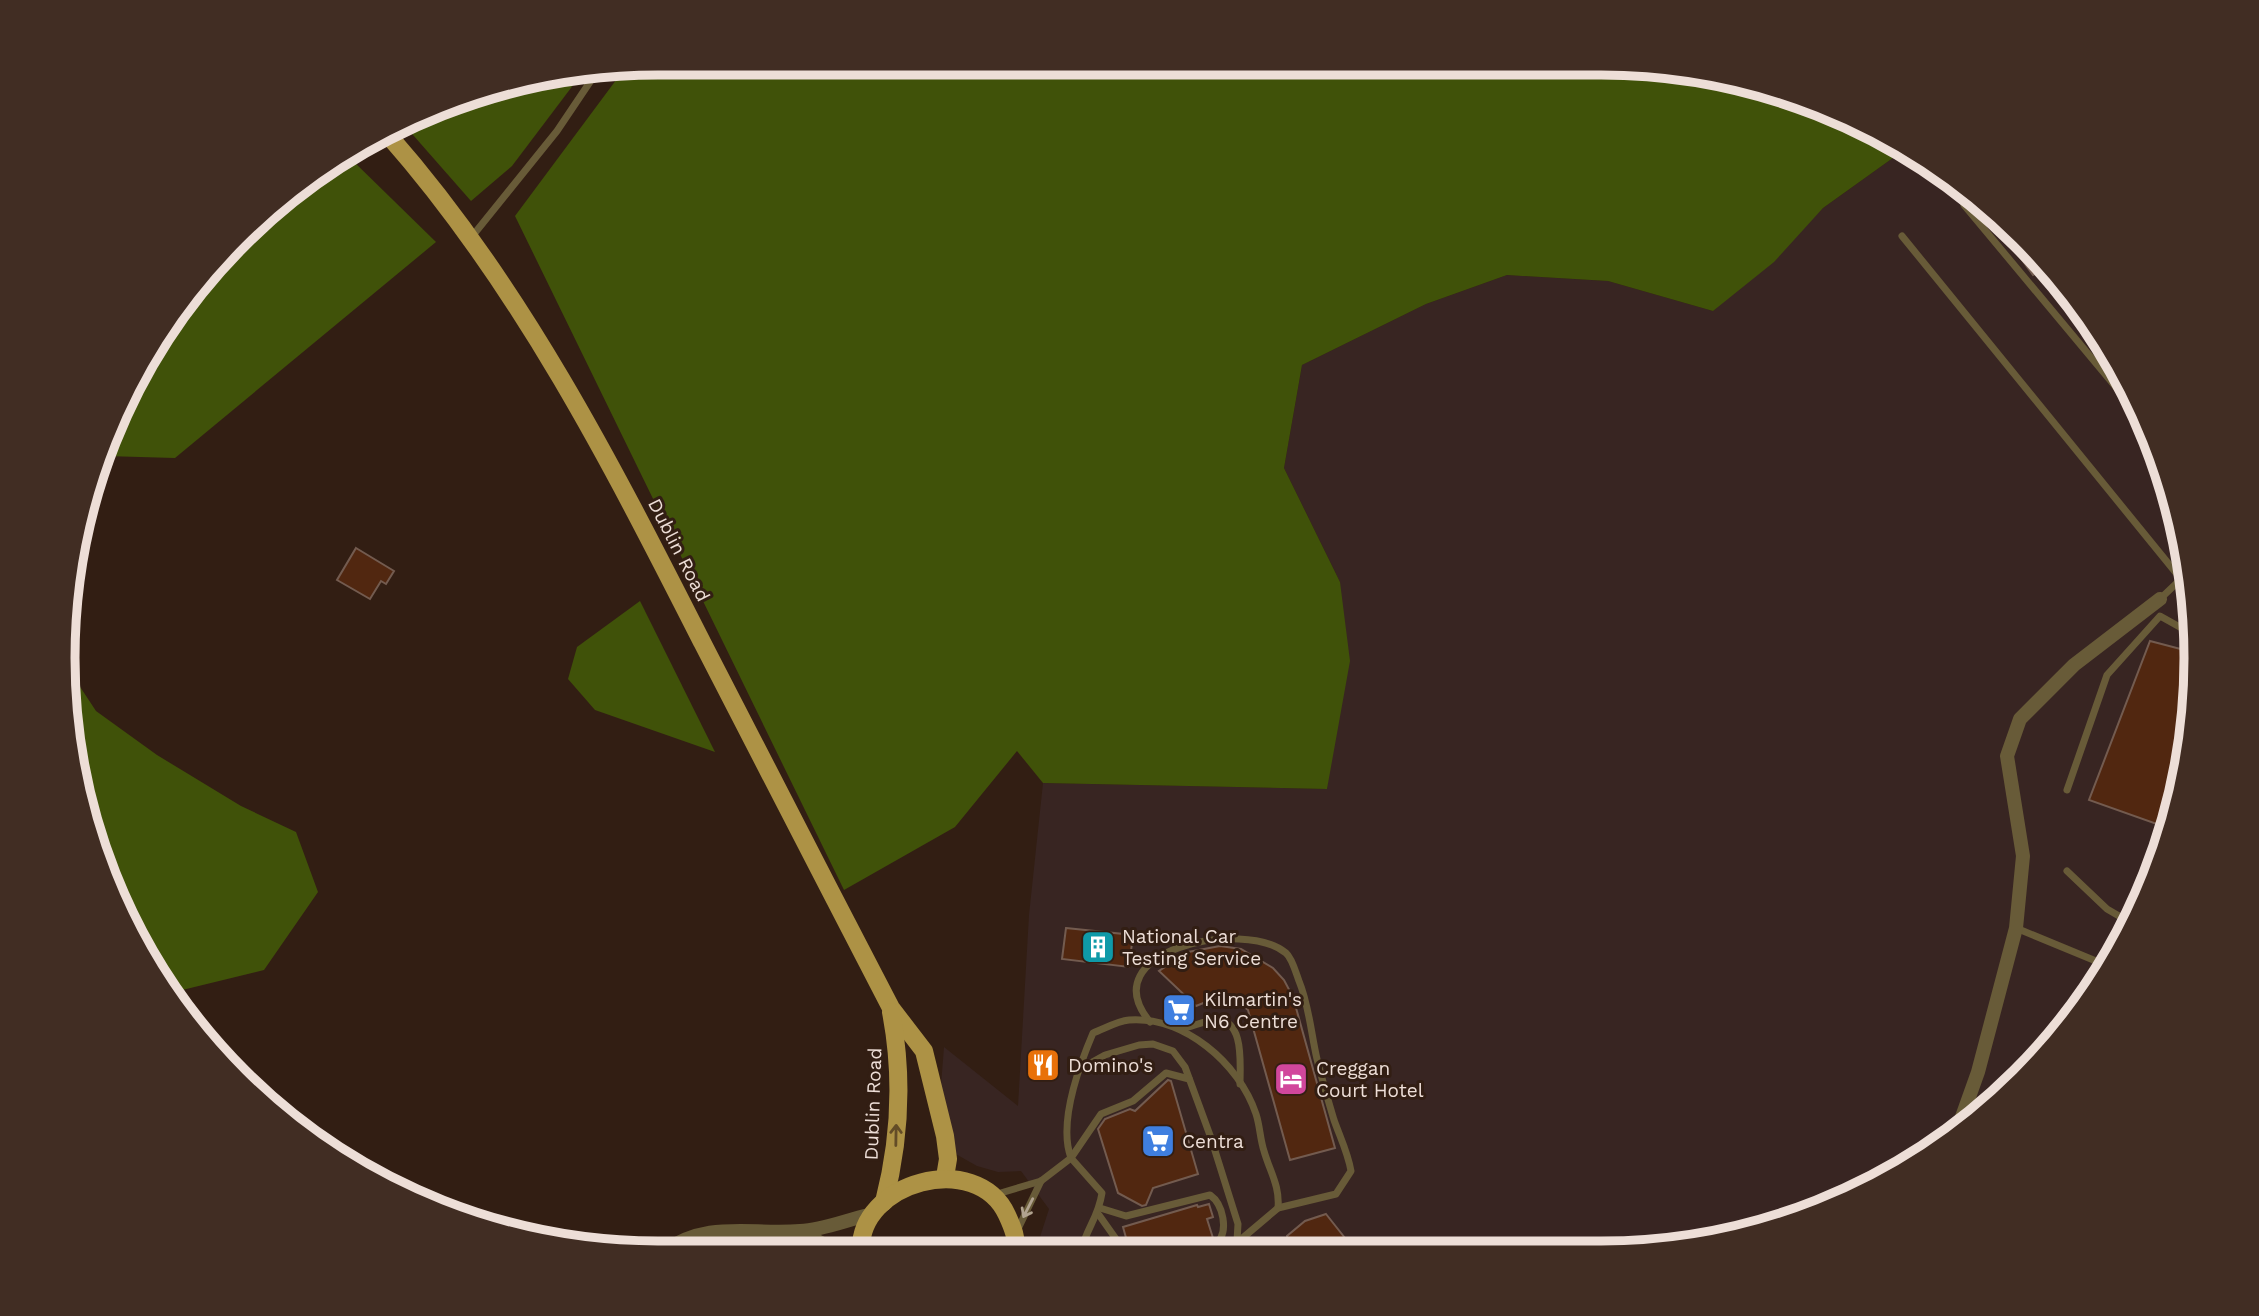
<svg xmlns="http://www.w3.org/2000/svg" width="2259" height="1316" font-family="'Work Sans',sans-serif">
  <rect width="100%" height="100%" fill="#321e13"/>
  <polygon fill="#382522" points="1904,150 1931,163 2021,237 2095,327 2151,430 2184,542 2196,658 2185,774 2151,885 2096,988 2021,1079 1899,1173 1792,1222 1640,1252 1043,1252 1040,1237 1049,1209 1021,1171 998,1172 977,1166 954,1153 941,1085 944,1047 1018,1106 1029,915 1043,783 1327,789 1340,582 1284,468 1302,365 1426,304 1507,275 1608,281 1713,311 1823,208"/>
  <g fill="#405209">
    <polygon points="658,63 1640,64 1792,94 1904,150 1823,208 1774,262 1713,311 1608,281 1507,275 1426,304 1302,365 1284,468 1340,582 1350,661 1327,789 1043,783 1017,751 955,827 844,890 515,216 625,68"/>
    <polygon points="580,76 512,166 471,201 406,127 467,94"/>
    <polygon points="349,157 436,242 175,458 105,456 164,327 296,186"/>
    <polygon points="640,601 715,752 595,710 568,679 577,647"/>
    <polygon points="67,667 96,711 157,755 241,806 296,832 318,892 264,970 174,992 108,885 64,697"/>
  </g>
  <g fill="#512710" stroke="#735b4f" stroke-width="2">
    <polygon points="2001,220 2021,237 2047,268 2033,275 1996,224"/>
    <polygon points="356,548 394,571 386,584 381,581 370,599 337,580"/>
    <polygon points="2150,641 2196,653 2196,658 2185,774 2168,828 2089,800"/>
    <polygon points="1066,928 1133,935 1129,967 1062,959"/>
    <polygon points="1220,946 1241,949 1273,968 1284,980 1293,997 1335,1148 1290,1160 1248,1010 1236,1000 1218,997 1196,1006 1159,971 1188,952"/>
    <polygon points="1168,1080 1171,1081 1198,1174 1153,1188 1146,1205 1142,1206 1118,1193 1098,1129 1105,1119 1130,1109 1135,1111"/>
    <polygon points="1209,1204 1213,1217 1207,1219 1213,1238 1210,1240 1182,1252 1130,1252 1123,1227 1197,1205 1198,1207"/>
    <polygon points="1326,1214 1356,1252 1288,1252 1287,1236 1305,1221"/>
  </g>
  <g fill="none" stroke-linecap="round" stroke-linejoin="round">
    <g stroke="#685b38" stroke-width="7">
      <polyline points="1974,198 1964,205 2150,428"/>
      <polyline points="1902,236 2181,579 2160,599"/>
      <polyline points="470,239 557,131 596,73"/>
      <polyline points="2187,564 2181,579 2188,574"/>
      <polyline points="2067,790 2107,675 2160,616 2194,635"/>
      <polyline points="2067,871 2107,909 2131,923"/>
      <polyline points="2016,928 2108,966"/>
      <path d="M1150,1022C1090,950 1244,918 1286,953C1292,958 1296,973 1299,981C1309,1005 1311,1033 1317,1059C1322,1079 1328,1100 1334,1120C1340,1137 1348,1153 1351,1171L1336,1194L1278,1208L1226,1252"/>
      <path d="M1180,1029C1191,1027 1202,1022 1213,1020C1245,1017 1240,1063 1240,1084"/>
      <polyline points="1078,1070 1105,1055 1139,1045 1153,1044 1173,1051 1185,1067 1211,1138 1238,1224 1237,1241"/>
      <path d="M994,1195L1041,1181L1071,1158C1058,1123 1079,1066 1093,1033C1104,1029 1117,1021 1129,1020C1184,1016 1239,1063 1256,1114C1260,1126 1260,1139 1264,1151C1270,1172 1280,1186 1278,1208"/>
      <path d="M1100,1208L1126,1216L1210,1195C1223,1204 1229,1231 1217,1243C1213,1247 1205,1249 1201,1252"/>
      <polyline points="1099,1215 1116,1239 1119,1252"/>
      <polyline points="1017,1231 1041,1181"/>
      <path d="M1081,1252C1086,1228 1098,1219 1102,1193L1071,1158L1101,1114L1133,1101L1166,1073L1189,1079"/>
    </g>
    <g stroke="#685b38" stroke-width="14">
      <polyline points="1958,1128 1978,1072 2016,928 2023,856 2007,756 2020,719 2074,665 2160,599"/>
      <polyline points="800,1232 838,1252"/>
      <path d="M663,1252C708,1220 749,1235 800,1231C823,1230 846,1220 869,1215"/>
    </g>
    <g stroke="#ad9245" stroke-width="18">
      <path d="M389,136C521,286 612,465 702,642C764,764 828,886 891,1008L924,1051L945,1136L948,1159L945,1177"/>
      <path d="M884,1202C900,1140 903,1075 891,1012"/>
      <path d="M861,1252C857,1182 977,1149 1007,1215C1013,1228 1017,1238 1016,1252"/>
    </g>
  </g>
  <defs><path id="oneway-shaft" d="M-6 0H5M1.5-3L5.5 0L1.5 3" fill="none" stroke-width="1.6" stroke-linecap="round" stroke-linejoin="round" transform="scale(1.75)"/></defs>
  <use stroke="#634c27" href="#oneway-shaft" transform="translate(896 1135) rotate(-89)"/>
  <use stroke="#b1a38f" href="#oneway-shaft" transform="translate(1028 1208) rotate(117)"/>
  <defs>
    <g id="building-square" transform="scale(1.75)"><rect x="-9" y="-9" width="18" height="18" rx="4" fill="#0f9aa8" stroke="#321e13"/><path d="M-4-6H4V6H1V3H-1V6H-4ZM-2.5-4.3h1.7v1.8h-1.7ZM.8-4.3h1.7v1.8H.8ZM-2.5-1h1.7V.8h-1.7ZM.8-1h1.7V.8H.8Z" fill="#fff"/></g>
    <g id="supermarket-square" transform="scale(1.75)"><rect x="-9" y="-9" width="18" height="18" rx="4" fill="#3f7fe0" stroke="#321e13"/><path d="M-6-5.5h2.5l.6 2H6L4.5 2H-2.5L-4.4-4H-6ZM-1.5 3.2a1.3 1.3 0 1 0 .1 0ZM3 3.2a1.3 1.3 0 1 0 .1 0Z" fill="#fff"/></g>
    <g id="restaurant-square" transform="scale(1.75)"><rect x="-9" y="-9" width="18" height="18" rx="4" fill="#e8710a" stroke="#321e13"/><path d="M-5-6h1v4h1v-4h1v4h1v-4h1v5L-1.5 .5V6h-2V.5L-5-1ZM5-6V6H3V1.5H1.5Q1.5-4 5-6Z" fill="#fff"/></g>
    <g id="hotel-square" transform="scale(1.75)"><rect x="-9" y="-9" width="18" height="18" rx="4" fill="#d1479c" stroke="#321e13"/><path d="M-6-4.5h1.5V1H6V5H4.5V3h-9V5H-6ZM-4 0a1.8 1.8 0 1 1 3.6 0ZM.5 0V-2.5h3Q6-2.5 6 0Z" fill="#fff"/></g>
  </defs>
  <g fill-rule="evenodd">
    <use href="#building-square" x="1098" y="947"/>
    <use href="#supermarket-square" x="1179" y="1010"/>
    <use href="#restaurant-square" x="1043" y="1065"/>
    <use href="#hotel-square" x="1291" y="1079"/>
    <use href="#supermarket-square" x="1158" y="1141"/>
  </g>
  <g text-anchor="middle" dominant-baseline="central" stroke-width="6" stroke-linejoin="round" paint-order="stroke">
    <g font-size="19" fill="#edded7" stroke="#321e13">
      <text transform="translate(679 550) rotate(63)">Dublin Road</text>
      <text transform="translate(873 1104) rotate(-88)">Dublin Road</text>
    </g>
    <g font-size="19" fill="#edded7" stroke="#321e13" text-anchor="start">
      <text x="1122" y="936">National Car<tspan x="1122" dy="22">Testing Service</tspan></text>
      <text x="1204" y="999">Kilmartin's<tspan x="1204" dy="22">N6 Centre</tspan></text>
      <text x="1068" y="1065">Domino's</text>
      <text x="1316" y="1068">Creggan<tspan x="1316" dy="22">Court Hotel</tspan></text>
      <text x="1182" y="1141">Centra</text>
    </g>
  </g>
  <path d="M0 0H2259V1316H0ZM658 75H1601A583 583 0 0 1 2184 658V658A583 583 0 0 1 1601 1241H658A583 583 0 0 1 75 658V658A583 583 0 0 1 658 75Z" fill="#412d23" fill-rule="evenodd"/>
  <path fill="none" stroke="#edded7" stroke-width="9" d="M658 75H1601A583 583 0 0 1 2184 658V658A583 583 0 0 1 1601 1241H658A583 583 0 0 1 75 658V658A583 583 0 0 1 658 75Z"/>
</svg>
